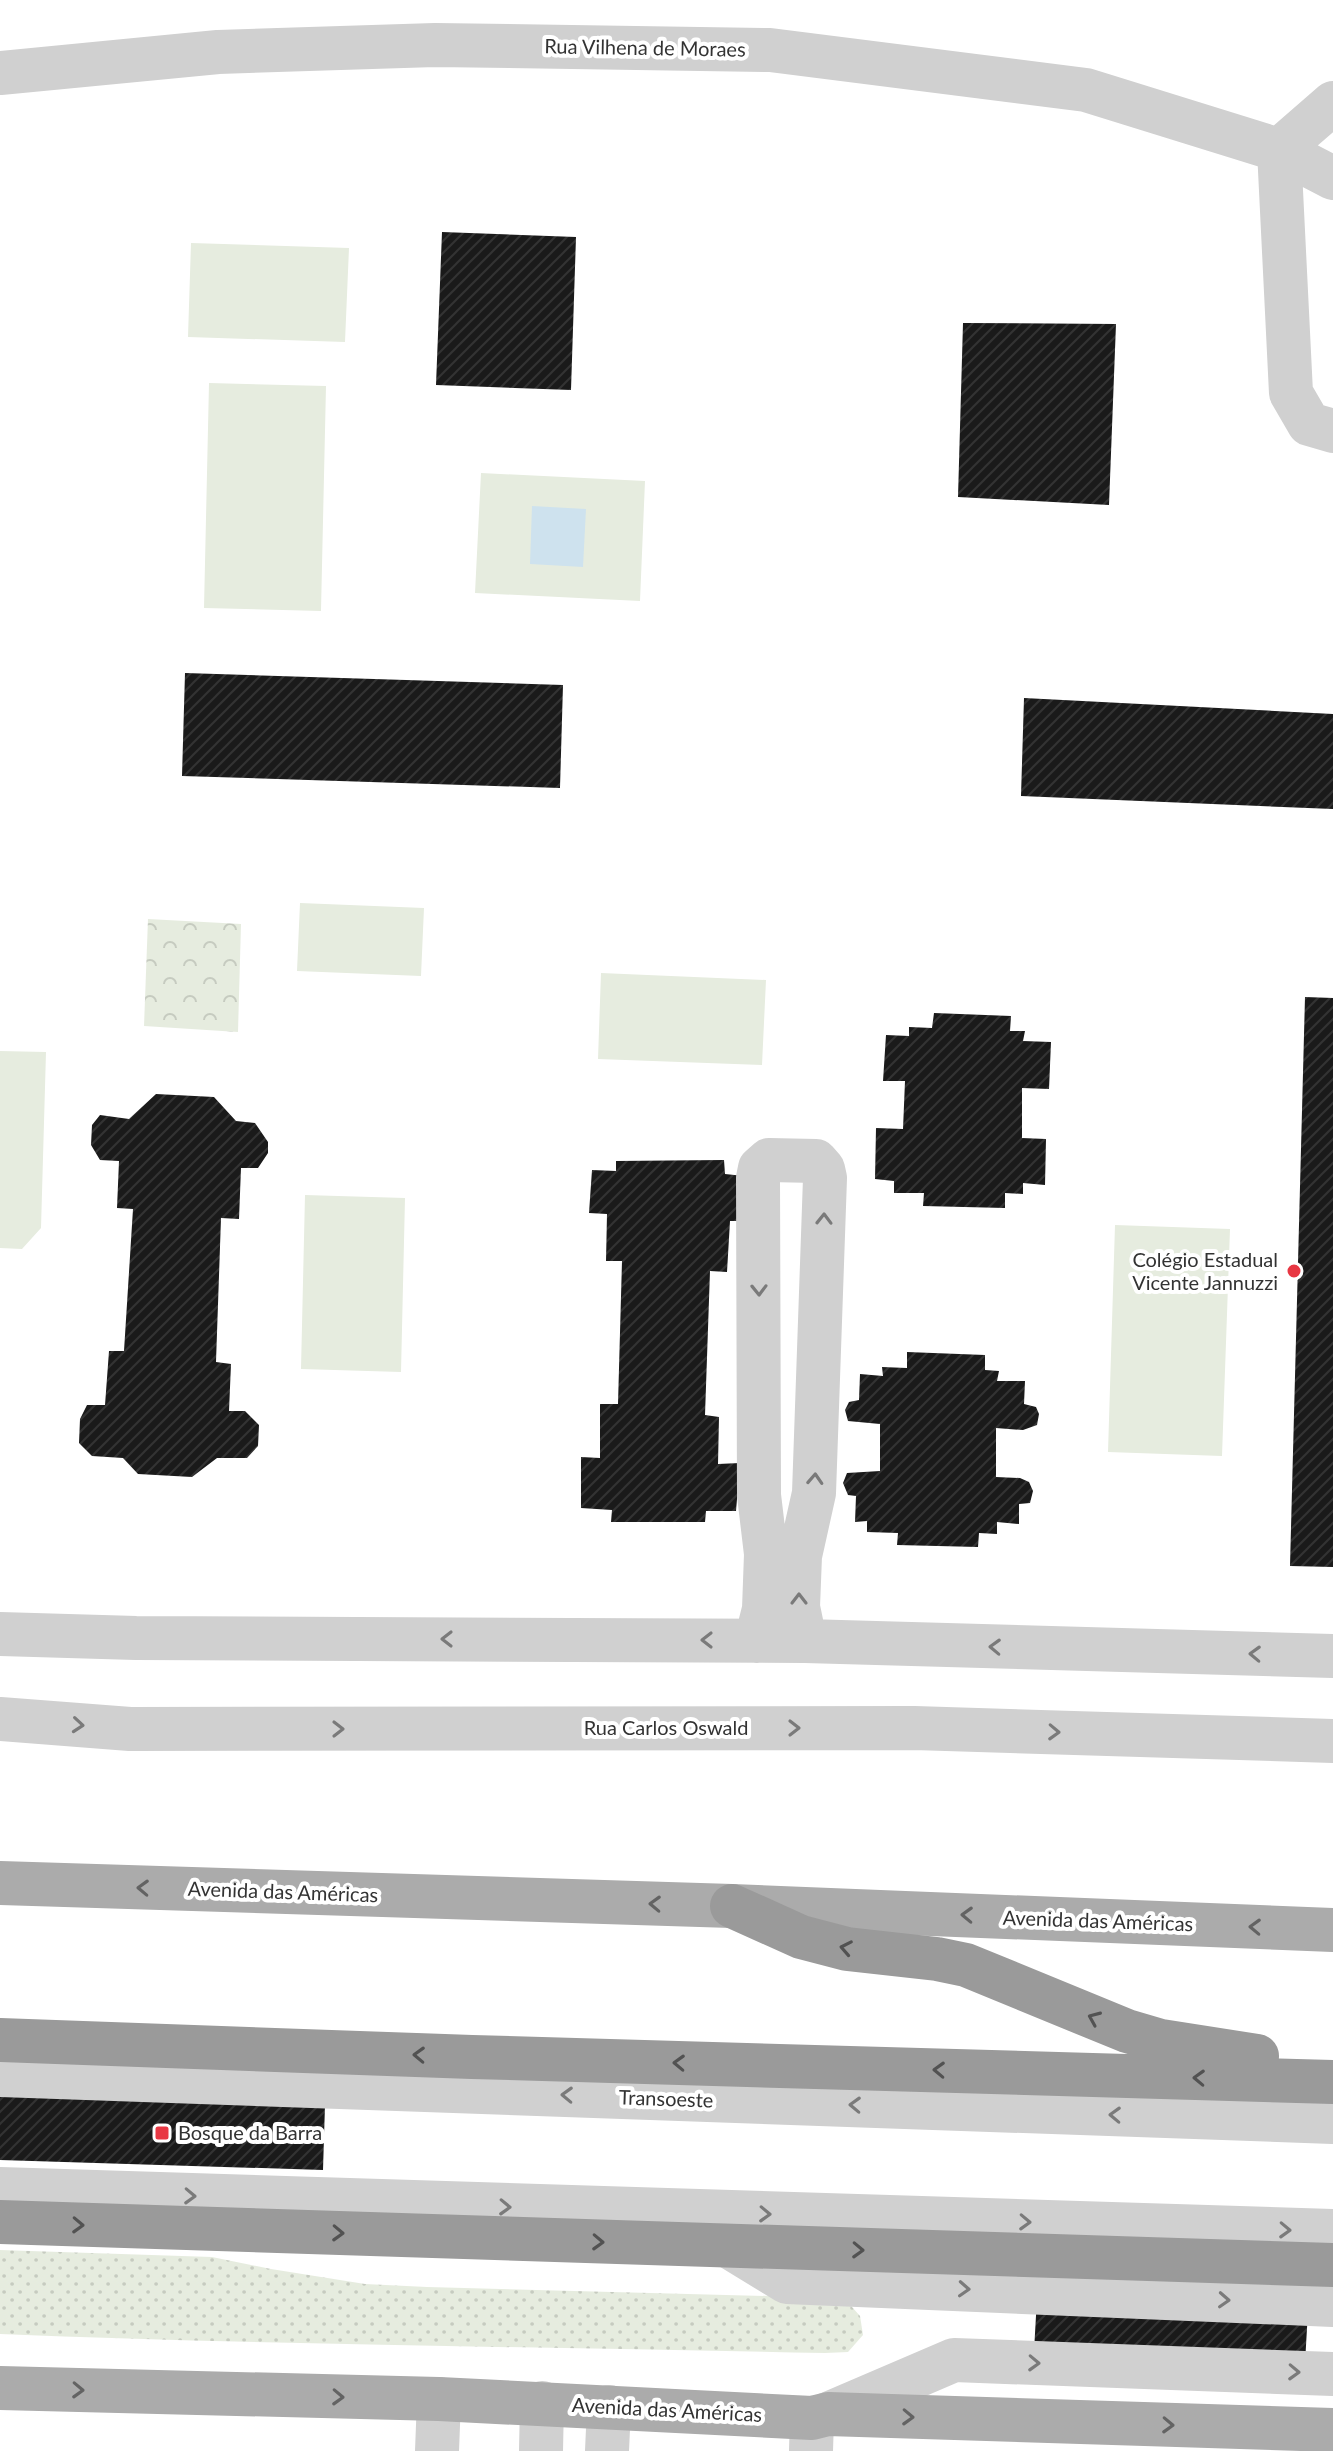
<svg xmlns="http://www.w3.org/2000/svg" width="1333" height="2451" font-family="Lato,sans-serif">
	<style>
		.grass { fill: url(#grass-dots) }
		.forest { fill: url(#forest-crowns) }
		.garden { fill: #e6ecdf }
		.water { fill: #cee2ee }
		.building { fill: url(#building-hatch) }
		.lines { fill: none; stroke-linecap: round; stroke-linejoin: round }
		.minor { stroke: #d0d0d0; stroke-width: 44 }
		.major { stroke: #ababab; stroke-width: 44 }
		.highway { stroke: #9a9a9a; stroke-width: 44 }
		.oneway { stroke: #7a7a7a }
		.oneway2 { stroke: #636363 }
		.oneway3 { stroke: #525252 }
		.poi-dot { fill: #e83743; stroke: #fff; stroke-width: 3 }
		.labels { text-anchor: middle; stroke-width: 8; stroke-linejoin: round; paint-order: stroke }
		.street-label { font-size: 20px; fill: #333; stroke: #fff }
		.poi-label { font-size: 20px; fill: #333; stroke: #fff; text-anchor: end }
	</style>
	<defs>
		<pattern id="grass-dots" width="8" height="8" patternUnits="userSpaceOnUse" patternTransform="scale(2)"><rect width="8" height="8" fill="#e6ecdf"/><path d="M2 2h.1M6 6h.1" fill="none" stroke="#c6cbc0" stroke-width="1.8" stroke-linecap="round"/></pattern>
		<pattern id="forest-crowns" width="20" height="18" patternUnits="userSpaceOnUse" patternTransform="scale(2)"><rect width="20" height="18" fill="#e6ecdf"/><path d="M2 6a3 3 0 1 1 6 0M12 15a3 3 0 1 1 6 0" fill="none" stroke="#c6cbc0"/></pattern>
		<pattern id="building-hatch" width="6" height="6" patternUnits="userSpaceOnUse" patternTransform="scale(2)"><rect width="6" height="6" fill="#1a1a1a"/><path d="M-1 1l2-2M0 6l6-6M5 7l2-2" fill="none" stroke="#333"/></pattern>
	</defs>
	<rect width="100%" height="100%" fill="#fff"/>
	<!-- grass -->
	<path class="grass" d="M0,2250L212,2257L271,2269L365,2284L427,2287L844,2298L860,2316L863,2335L848,2352L825,2353C550,2347 275,2345 0,2334Z"/>
	<!-- forest -->
	<path class="forest" d="M148,919L241,924L238,1032L144,1026Z"/>
	<!-- garden -->
	<path class="garden" d="M191,243L349,248L345,342L188,337Z
		M209,383L326,386L321,611L204,608Z
		M481,473L645,481L640,601L475,593Z
		M300,903L424,908L421,976L297,971Z
		M601,973L766,980L762,1065L598,1059Z
		M0,1051L46,1052L41,1228L22,1249L0,1248Z
		M305,1195L405,1198L401,1372L301,1369Z
		M1115,1225L1230,1229L1222,1456L1108,1452Z"/>
	<!-- water -->
	<path class="water" d="M532,506L586,509L583,567L530,564Z"/>
	<!-- building -->
	<path class="building" d="M442,232L576,237L571,390L436,385Z
		M963,323L1116,324L1109,505L958,497Z
		M185,673L563,685L560,788L182,776Z
		M1024,698L1333,714V809L1021,796Z
		M1305,997L1333,998V1567L1290,1566Z
		M934,1013L1011,1016L1010,1031H1025L1023,1041L1051,1042L1049,1089L1022,1088V1138L1046,1139L1045,1185L1023,1183V1194L1005,1193V1208L923,1206L924,1193H894V1181L875,1179L876,1128L903,1129L905,1081H883L886,1035L909,1036V1027L932,1028Z
		M156,1094L214,1097L236,1121L255,1123L268,1142V1153L258,1168H241L239,1219L221,1218L216,1362L231,1364L229,1411H245L259,1425L258,1446L247,1458H217L192,1477L138,1474L123,1458L92,1456L79,1443L80,1419L87,1405H105L109,1351H124L133,1209L117,1208L119,1161L100,1160L91,1145L92,1125L100,1115L129,1119Z
		M724,1160L725,1174L744,1176L747,1221H730L727,1272L710,1271L705,1415L719,1417L718,1464L740,1463L736,1511H706L705,1522H611L612,1510L581,1508V1457L600,1458V1404H618L622,1261H606L607,1214L589,1213L592,1170L616,1171V1161Z
		M907,1352L985,1355V1370L999,1371L997,1381H1025L1024,1404L1036,1407L1039,1414L1037,1425L1023,1430L996,1428V1477L1020,1478L1029,1482L1033,1491L1030,1503L1019,1504V1524L997,1522V1534L979,1533L978,1547L897,1545L898,1533L867,1532V1521L855,1522L856,1496L848,1495L843,1483L847,1473L880,1471V1424L848,1421L845,1410L849,1402L859,1400L860,1374L883,1376L882,1367L907,1368Z
		M0,2093L325,2105L323,2170L0,2160Z
		M1037,2298L1308,2311L1305,2363L1034,2351Z"/>
	<g class="lines">
		<!-- minor -->
		<path class="minor" d="M0,73L218,52L435,45L770,50L1086,90L1279,150L1333,178
			M1279,150L1291,393L1309,424L1333,431
			M1279,150L1333,103
			M0,1634L136,1638L805,1641L1333,1656
			M756,1641L764,1609L766,1554L759,1495L758,1178L760,1168L769,1160L816,1161L823,1169L825,1178L814,1493L800,1556L798,1607L805,1641
			M0,1719L130,1729L914,1728L1333,1741
			M0,2075L1333,2122
			M0,2189L1333,2231
			M728,2246L787,2282L1333,2305
			M828,2414L954,2360L1333,2374
			M437,2451L439,2399
			M541,2451L542,2403
			M607,2451L609,2407
			M811,2451L812,2418"/>
		<!-- major -->
		<path class="major" d="M0,1883L732,1906L1333,1930
			M0,2388L439,2399L812,2418L828,2414L1333,2430"/>
		<!-- highway -->
		<path class="highway" d="M732,1906L801,1937L847,1949L937,1959L966,1965L1127,2031L1161,2041L1257,2056
			M0,2040L472,2057L1333,2082
			M0,2222L1333,2265"/>
	</g>
	<!-- one-way arrows -->
	<defs><path id="oneway-chevron" d="M-2-3.5L2.5 0L-2 3.5" fill="none" stroke-width="1.6" stroke-linecap="round" stroke-linejoin="round" transform="scale(2)"/></defs>
	<g class="oneway">
		<use href="#oneway-chevron" transform="translate(824 1219) rotate(-89)"/>
		<use href="#oneway-chevron" transform="translate(759 1290) rotate(89)"/>
		<use href="#oneway-chevron" transform="translate(815 1479) rotate(-87)"/>
		<use href="#oneway-chevron" transform="translate(799 1599) rotate(-90)"/>
		<use href="#oneway-chevron" transform="translate(447 1639) rotate(-180)"/>
		<use href="#oneway-chevron" transform="translate(707 1640) rotate(-180)"/>
		<use href="#oneway-chevron" transform="translate(995 1647) rotate(-178)"/>
		<use href="#oneway-chevron" transform="translate(1255 1654) rotate(-178)"/>
		<use href="#oneway-chevron" transform="translate(78 1725) rotate(5)"/>
		<use href="#oneway-chevron" transform="translate(794 1728)"/>
		<use href="#oneway-chevron" transform="translate(338 1729)"/>
		<use href="#oneway-chevron" transform="translate(1054 1732) rotate(2)"/>
		<use href="#oneway-chevron" transform="translate(567 2095) rotate(-178)"/>
		<use href="#oneway-chevron" transform="translate(855 2105) rotate(-178)"/>
		<use href="#oneway-chevron" transform="translate(1115 2115) rotate(-178)"/>
		<use href="#oneway-chevron" transform="translate(190 2196) rotate(2)"/>
		<use href="#oneway-chevron" transform="translate(505 2207) rotate(2)"/>
		<use href="#oneway-chevron" transform="translate(765 2214) rotate(2)"/>
		<use href="#oneway-chevron" transform="translate(1025 2222) rotate(2)"/>
		<use href="#oneway-chevron" transform="translate(1285 2230) rotate(2)"/>
		<use href="#oneway-chevron" transform="translate(964 2289) rotate(3)"/>
		<use href="#oneway-chevron" transform="translate(1224 2300) rotate(3)"/>
		<use href="#oneway-chevron" transform="translate(1034 2363) rotate(2)"/>
		<use href="#oneway-chevron" transform="translate(1294 2372) rotate(2)"/>
	</g>
	<g class="oneway2">
		<use href="#oneway-chevron" transform="translate(143 1888) rotate(-178)"/>
		<use href="#oneway-chevron" transform="translate(655 1904) rotate(-178)"/>
		<use href="#oneway-chevron" transform="translate(967 1915) rotate(-178)"/>
		<use href="#oneway-chevron" transform="translate(1255 1927) rotate(-178)"/>
		<use href="#oneway-chevron" transform="translate(78 2390) rotate(2)"/>
		<use href="#oneway-chevron" transform="translate(338 2397) rotate(2)"/>
		<use href="#oneway-chevron" transform="translate(908 2417) rotate(2)"/>
		<use href="#oneway-chevron" transform="translate(1168 2425) rotate(2)"/>
	</g>
	<g class="oneway3">
		<use href="#oneway-chevron" transform="translate(846 1948) rotate(-169)"/>
		<use href="#oneway-chevron" transform="translate(1094 2018) rotate(-157)"/>
		<use href="#oneway-chevron" transform="translate(419 2055) rotate(-178)"/>
		<use href="#oneway-chevron" transform="translate(679 2063) rotate(-178)"/>
		<use href="#oneway-chevron" transform="translate(939 2070) rotate(-178)"/>
		<use href="#oneway-chevron" transform="translate(1199 2078) rotate(-178)"/>
		<use href="#oneway-chevron" transform="translate(78 2225) rotate(2)"/>
		<use href="#oneway-chevron" transform="translate(338 2233) rotate(2)"/>
		<use href="#oneway-chevron" transform="translate(598 2242) rotate(2)"/>
		<use href="#oneway-chevron" transform="translate(858 2250) rotate(2)"/>
	</g>
	<!-- markers -->
	<g class="poi-dot">
		<circle cx="1294" cy="1271" r="8"/>
		<rect x="154" y="2125" width="16" height="16" rx="4"/>
	</g>
	<g class="labels">
		<!-- street labels -->
		<g class="street-label">
			<text transform="translate(645 48) rotate(1)" y="7">Rua Vilhena de Moraes</text>
			<text x="666" y="1735">Rua Carlos Oswald</text>
			<text transform="translate(283 1892) rotate(2)" y="7">Avenida das Américas</text>
			<text transform="translate(1098 1921) rotate(2)" y="7">Avenida das Américas</text>
			<text transform="translate(666 2099) rotate(2)" y="7">Transoeste</text>
			<text transform="translate(667 2410) rotate(3)" y="7">Avenida das Américas</text>
		</g>
		<!-- poi labels -->
		<g class="poi-label">
			<text x="1278" y="1267">Colégio Estadual<tspan x="1278" dy="23">Vicente Jannuzzi</tspan></text>
			<text x="178" y="2140" text-anchor="start">Bosque da Barra</text>
		</g>
	</g>
</svg>
